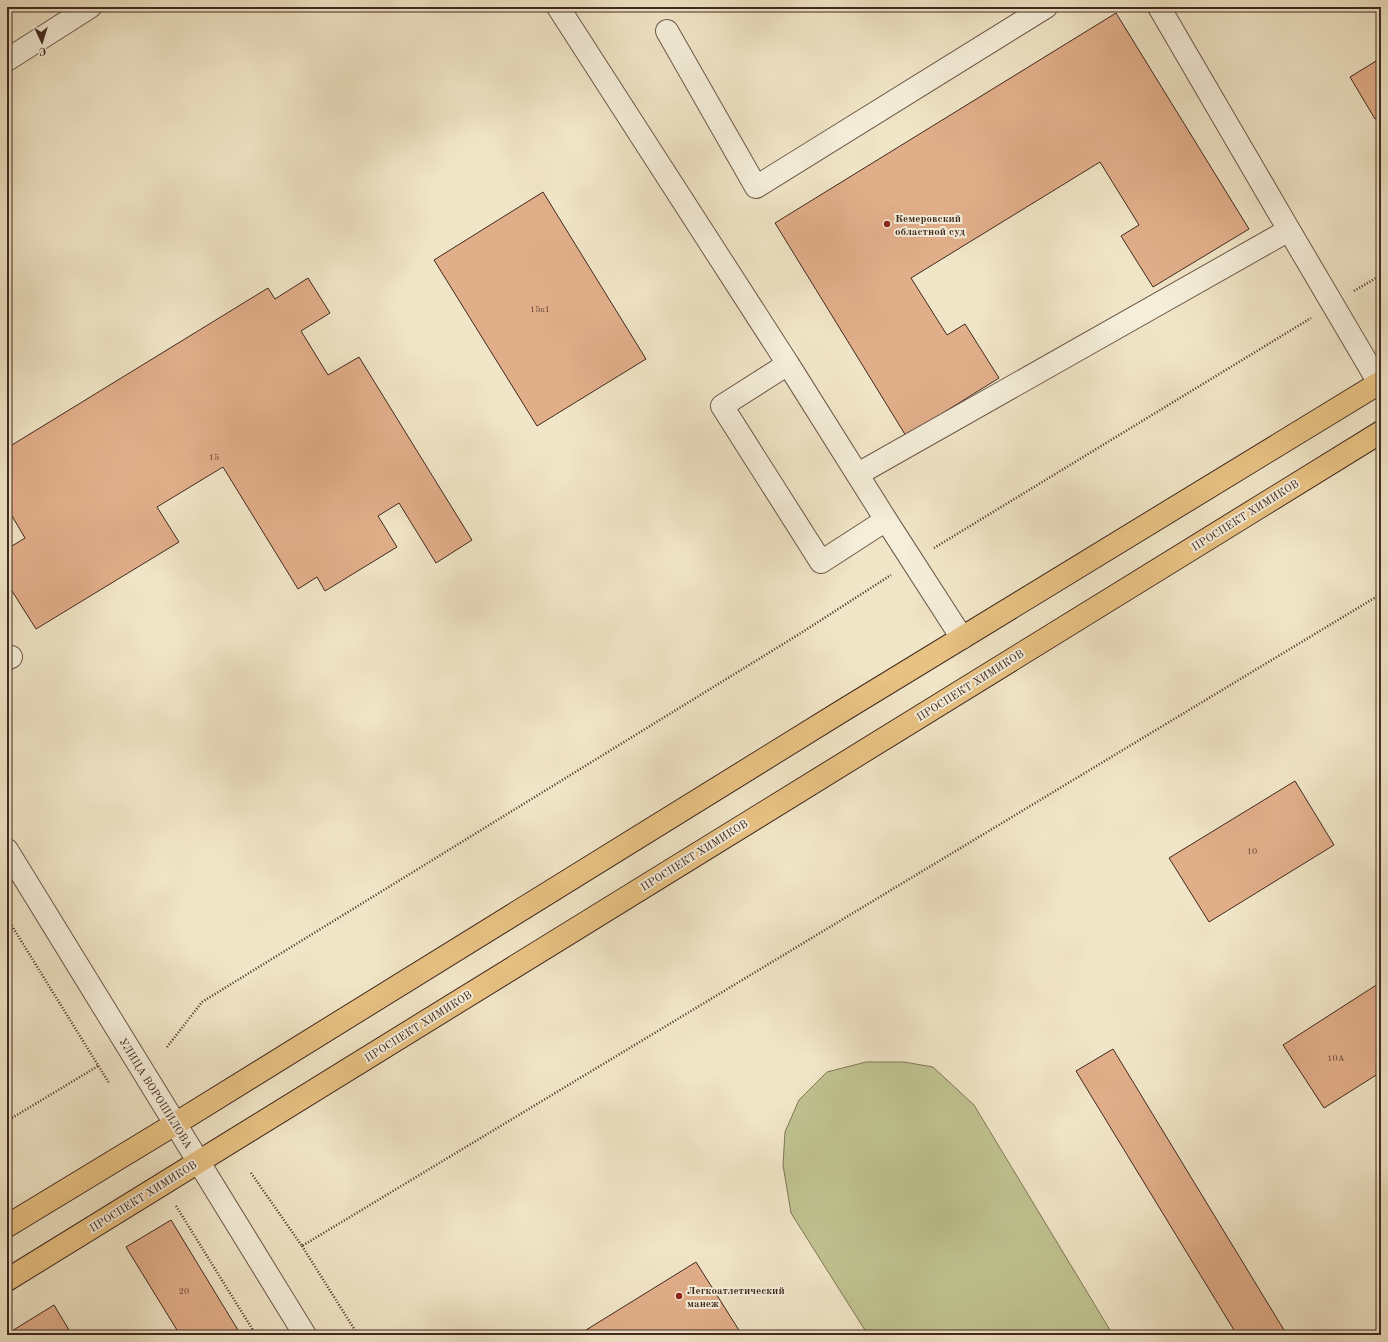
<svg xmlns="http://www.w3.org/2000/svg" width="1388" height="1342" font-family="'Old Standard TT',serif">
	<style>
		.grass { fill: #c0c391; stroke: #807658 }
		.building { fill: #e1ae8a; stroke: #412920 }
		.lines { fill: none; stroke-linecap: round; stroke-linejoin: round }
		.minor-casing { stroke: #6d584a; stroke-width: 24 }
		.major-casing { stroke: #412920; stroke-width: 24 }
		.path { stroke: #412920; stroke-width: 2.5; stroke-dasharray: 1 2; stroke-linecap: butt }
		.minor { stroke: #f5eeda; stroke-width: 22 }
		.major { stroke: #e8c283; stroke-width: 22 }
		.poi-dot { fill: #8f2418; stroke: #f5eeda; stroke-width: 1.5 }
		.labels { text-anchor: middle; stroke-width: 4; stroke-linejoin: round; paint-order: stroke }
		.number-label { font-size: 9px; fill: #694a3a }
		.poi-label { font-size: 11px; font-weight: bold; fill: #412920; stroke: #f5eeda; text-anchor: start }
		.street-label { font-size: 11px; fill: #412920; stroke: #f5eeda }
	</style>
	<rect width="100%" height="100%" fill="#f0e5c6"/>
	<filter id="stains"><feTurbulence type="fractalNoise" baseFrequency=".005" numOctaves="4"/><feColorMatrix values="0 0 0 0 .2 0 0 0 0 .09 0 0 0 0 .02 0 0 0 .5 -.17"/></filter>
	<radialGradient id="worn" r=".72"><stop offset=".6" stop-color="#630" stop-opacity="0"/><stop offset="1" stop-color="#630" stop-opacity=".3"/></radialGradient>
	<!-- grass -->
	<path class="grass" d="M866,1062H904L933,1067L974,1105L1113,1335H868L791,1213L783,1165L785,1132L799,1100L827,1072Z"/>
	<!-- building -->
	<path class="building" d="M1116,13L1249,229L1153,287L1121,236L1139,225L1100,162L911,278L947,335L965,324L999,378L906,436L775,223Z
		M1381,58V116L1375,119L1350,77Z
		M543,192L646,359L537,426L434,260Z
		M308,278L330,313L301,331L328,375L359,357L472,540L436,563L399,503L378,516L397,547L325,591L317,577L298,589L223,467L157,507L179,542L36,629L7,583V549L25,538L12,516L7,519V448L268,288L275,299Z
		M1295,781L1334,845L1209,922L1169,858Z
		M1381,982V1072L1324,1108L1283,1045Z
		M1113,1049L1287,1335H1237L1076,1071Z
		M171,1220L241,1335H180L126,1247Z
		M696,1262L742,1335H589L586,1330Z
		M54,1305L72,1335H7V1334Z"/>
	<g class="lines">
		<defs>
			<path id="minor" d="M558,7L788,364
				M1159,7L1289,230
				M667,31L756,187L1046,7
				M7,60L90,7
				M858,474L1289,230L1379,383
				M886,520L821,562L722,406L788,364L886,520L962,638
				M7,659L11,657
				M7,850L305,1335"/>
			<path id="major" d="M7,1226L175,1124L842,711L1381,382
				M7,1280L1381,432"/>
		</defs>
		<!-- minor casing -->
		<use href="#minor" class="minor-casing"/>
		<!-- major casing -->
		<use href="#major" class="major-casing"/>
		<!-- path -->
		<path class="path" d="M1354,291L1381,275
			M934,548L1311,318
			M7,918L109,1083
			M167,1047L202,1002L801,633L891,575
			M7,1121L98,1066
			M251,1173L302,1246L1381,594
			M176,1206L256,1335
			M302,1246L358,1335"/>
		<!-- minor -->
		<use href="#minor" class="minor"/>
		<!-- major -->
		<use href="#major" class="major"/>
	</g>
	<!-- markers -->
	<g class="poi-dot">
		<circle cx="887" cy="224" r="4"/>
		<circle cx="679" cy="1296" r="4"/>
	</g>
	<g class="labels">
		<!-- number labels -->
		<g class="number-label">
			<text x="540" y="312">15к1</text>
			<text x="214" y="460">15</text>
			<text x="1252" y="854">10</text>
			<text x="1336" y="1061">10А</text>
			<text x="184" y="1294">20</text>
		</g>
		<!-- poi labels -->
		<g class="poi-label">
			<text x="895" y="222">Кемеровский<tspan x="895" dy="13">областной суд</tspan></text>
			<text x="687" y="1294">Легкоатлетический<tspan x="687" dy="13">манеж</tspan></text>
		</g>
		<!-- street labels -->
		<g class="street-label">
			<text transform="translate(1245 515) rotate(-32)" y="4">ПРОСПЕКТ ХИМИКОВ</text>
			<text transform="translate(970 685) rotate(-32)" y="4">ПРОСПЕКТ ХИМИКОВ</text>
			<text transform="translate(694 855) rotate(-32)" y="4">ПРОСПЕКТ ХИМИКОВ</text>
			<text transform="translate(418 1026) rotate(-32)" y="4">ПРОСПЕКТ ХИМИКОВ</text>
			<text transform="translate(156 1093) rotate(58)" y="4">УЛИЦА ВОРОШИЛОВА</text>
			<text transform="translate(143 1196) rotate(-32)" y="4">ПРОСПЕКТ ХИМИКОВ</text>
		</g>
	</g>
	<!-- margin -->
	<rect width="1388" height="1342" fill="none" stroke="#f0e5c6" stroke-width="24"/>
	<rect x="8" y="8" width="1372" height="1326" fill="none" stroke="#412920" stroke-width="2"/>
	<rect x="12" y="12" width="1364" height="1318" fill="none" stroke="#412920"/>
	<!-- north arrow -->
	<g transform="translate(42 42) rotate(176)" stroke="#f5eeda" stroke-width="3" paint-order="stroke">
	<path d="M0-3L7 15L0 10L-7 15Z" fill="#412920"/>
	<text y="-6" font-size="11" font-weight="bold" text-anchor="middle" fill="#412920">С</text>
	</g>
	<rect width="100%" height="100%" filter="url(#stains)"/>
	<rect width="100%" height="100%" fill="url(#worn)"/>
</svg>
